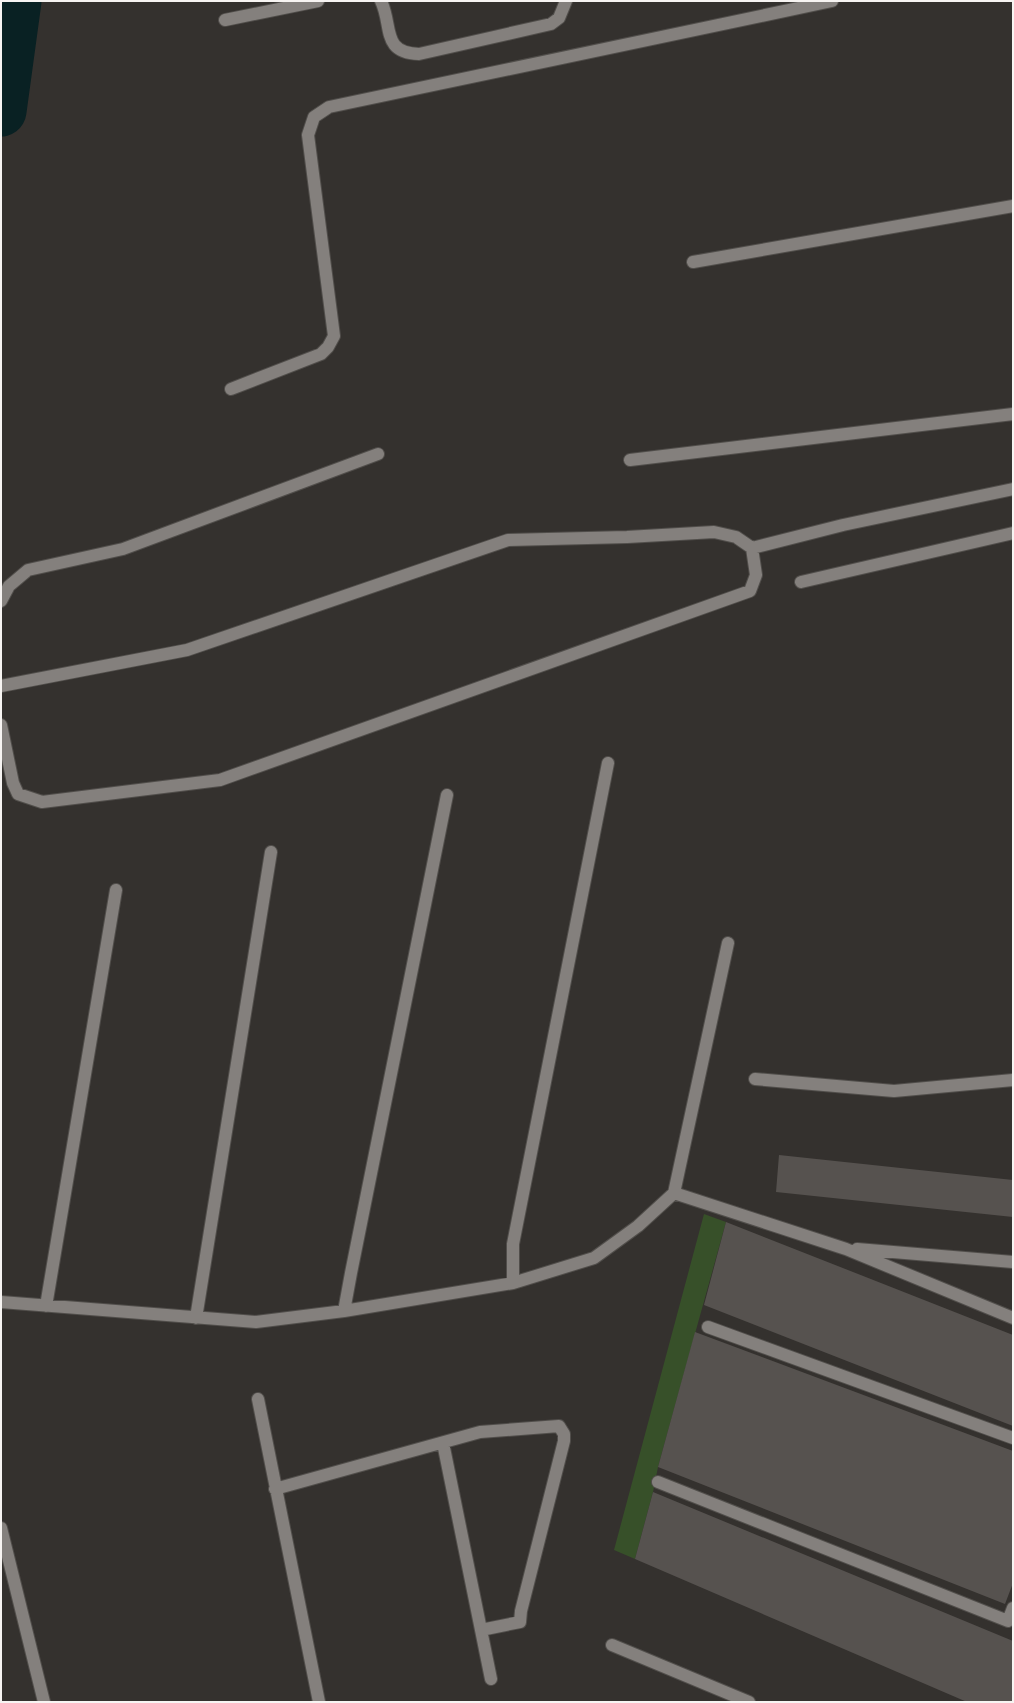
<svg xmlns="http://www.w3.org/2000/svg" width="1014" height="1703" font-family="Jost,sans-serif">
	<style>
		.green { fill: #375029 }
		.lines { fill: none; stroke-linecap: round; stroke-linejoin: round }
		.river { stroke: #092123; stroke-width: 51 }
		.building { fill: #56524f }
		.minor-casing { stroke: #514e4b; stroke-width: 14 }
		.minor { stroke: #84807d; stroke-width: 12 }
	</style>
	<rect width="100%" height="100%" fill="#34312e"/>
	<!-- green -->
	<path class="green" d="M704,1214L726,1222L658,1467L653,1492L635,1559L614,1550Z"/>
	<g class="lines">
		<!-- river -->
		<path class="river" d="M1,111L16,1"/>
	</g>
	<!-- building -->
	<path class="building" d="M779,1155L1013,1180V1217L776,1192Z
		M726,1222L1013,1335V1426L704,1305Z
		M695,1332L1013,1451V1583L1005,1604L658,1467Z
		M653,1492L1013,1641V1702H967L635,1559Z"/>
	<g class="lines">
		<defs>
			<path id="minor" d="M381,1C393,26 381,53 419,54L551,24L559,18L566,1
				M225,20L318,1
				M693,262L1013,206
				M231,389L321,354L328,347L334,336L308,135L314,117L329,107L832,1
				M630,460L1013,414
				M801,582L1013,533
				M1,601L9,586L28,570L123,549L378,454
				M1,686L187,650L508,540L627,537L714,532L736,537L752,548L843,525L1013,489
				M1,725L13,783L18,794L42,802L220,780L750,591L756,575L752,548
				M755,1079L894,1091L1013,1080
				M674,1193L846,1249L1013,1318
				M857,1249L1013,1262
				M513,1283V1244L608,763
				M1,1302L256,1322L344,1311L513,1283L594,1258L638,1226L674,1193L728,943
				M46,1306L116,890
				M344,1311L351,1273L447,795
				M196,1318L271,852
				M708,1327L1013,1438
				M258,1399L319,1702
				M443,1443L491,1679
				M658,1482L1008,1621L1013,1608
				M275,1489L480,1432L559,1426L564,1434V1441L521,1611L520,1622L481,1630
				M1,1528L44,1702
				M612,1645L749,1702"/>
		</defs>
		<!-- minor casing -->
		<use href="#minor" class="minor-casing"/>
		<!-- minor -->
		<use href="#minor" class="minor"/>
	</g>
	<!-- border -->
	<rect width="1014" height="1703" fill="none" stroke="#f7f4f2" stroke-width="4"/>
</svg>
